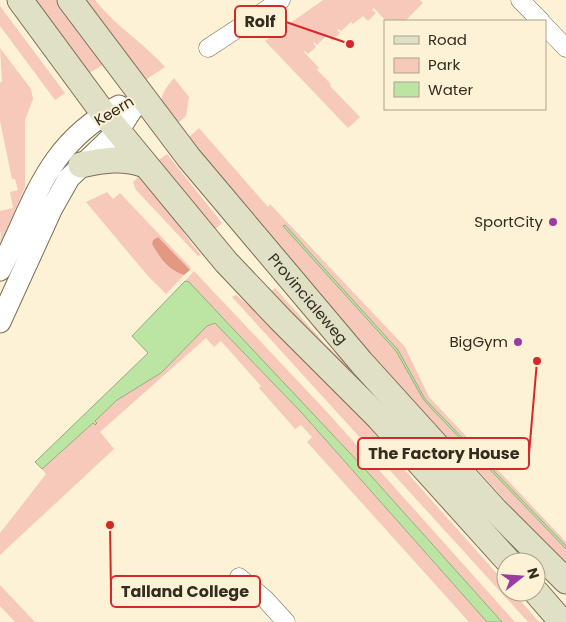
<svg xmlns="http://www.w3.org/2000/svg" width="566" height="622" font-family="Poppins,sans-serif">
	<style>
		.green { fill: #f6c9bb }
		.forest { fill: #e29881 }
		.water { fill: #bce5a4; stroke: #93ae7c }
		.lines { fill: none; stroke-linecap: round; stroke-linejoin: round }
		.minor-casing { stroke: #7d6f51; stroke-width: 19 }
		.tertiary-casing { stroke: #7d6f51; stroke-width: 23 }
		.secondary-casing { stroke: #7d6f51; stroke-width: 27 }
		.minor { stroke: #fff; stroke-width: 18 }
		.tertiary { stroke: #fff; stroke-width: 21 }
		.secondary { stroke: #e0e0c6; stroke-width: 25 }
		.poi-dot { fill: #9b3aa2; stroke: #fdf1d6; stroke-width: 2 }
		.labels { text-anchor: middle; stroke-width: 4; stroke-linejoin: round; paint-order: stroke }
		.street-label { font-size: 15px; fill: #332d20; stroke: #fdf1d6 }
		.poi-label { font-size: 15px; fill: #332d20; stroke: #fdf1d6; text-anchor: end }
		.leader { fill: none; stroke: #d62828; stroke-width: 2 }
		.callout-dot { fill: #d62828; stroke: #fdf1d6; stroke-width: 2 }
		.callout { fill: #fdf1d6; stroke: #d62828; stroke-width: 2 }
		.callout-label { font-size: 16px; text-anchor: middle; font-weight: bold; fill: #332d20 }
	</style>
	<rect width="100%" height="100%" fill="#fdf1d6"/>
	<!-- green -->
	<path class="green" d="M32,0H61L107,62L88,74Z
		M82,0H95C115,26 144,43 165,67L144,81Z
		M323,0H420L423,3L405,21H386L374,8L372,10L376,13L368,21L363,16L353,24L351,22L341,31L338,29L337,30L340,33L332,41L327,35L317,45L314,42L313,43L316,47L308,54L305,51L304,52L319,68L317,70L331,84L330,86L360,117L348,128L265,41Z
		M0,6L65,93L55,100L0,26Z
		M0,48L31,89L33,99L25,120V187L0,245L1,233L0,232V211L13,208L10,192L18,190L15,179H12L0,121V83L2,81Z
		M174,78L189,97L186,116L178,123C160,101 155,101 174,78Z
		M199,128L268,207L270,204L405,347L429,397L566,542V546L425,399L398,350L284,226L396,351L423,399L432,409L566,549V569L452,441L447,443L387,376L188,138Z
		M167,154L222,223L214,230L156,162Z
		M142,173C163,199 179,230 201,255L198,256L136,190L133,182Z
		M107,192L113,199L120,193L191,268L190,270L158,237L153,240L152,244C160,258 168,270 184,275L166,294L147,275L86,202Z
		M194,271L327,412L515,622H502L363,467L189,283L185,281Z
		M275,288L325,344L375,390L535,562H521L372,397L269,293Z
		M236,295L267,320L353,405L394,458L506,584V592H513L539,622H528L232,297Z
		M215,323L301,412L487,622H469L307,442L312,437L301,425L295,429L259,388L261,386L221,341L214,347L206,338L100,432L114,449L0,555V533L46,474L42,469L93,423L96,425L95,421L117,400L161,373L207,326Z
		M0,585L35,622H15L0,606Z"/>
	<!-- forest -->
	<path class="forest" d="M158,237L190,270L184,275C168,270 160,258 152,244L153,240Z"/>
	<!-- water -->
	<path class="water" d="M285,225L398,350L425,399L566,546V549L432,409L423,399L396,351L283,226Z
		M185,281L189,282L363,467L502,622H487L301,412L215,323L207,326L161,373L117,400L95,421L97,423L95,425L93,423L42,469L35,462L148,353L132,336Z"/>
	<g class="lines">
		<defs>
			<path id="minor" d="M520,0L541,21
				M545,26L566,48
				M208,48L281,0
				M239,577L265,599L286,622"/>
			<path id="tertiary" d="M0,270C35,202 45,145 119,106
				M0,322L52,208L69,178L118,131L142,94"/>
			<g id="secondary">
				<path d="M20,0L104,114L226,262L282,321L379,418L509,562"/>
				<path id="s1" d="M70,0L189,158L361,362L495,510L566,581"/>
				<path d="M81,165C104,160 123,157 145,165"/>
				<path d="M536,592L562,622"/>
			</g>
		</defs>
		<!-- minor casing -->
		<use href="#minor" class="minor-casing"/>
		<!-- tertiary casing -->
		<use href="#tertiary" class="tertiary-casing"/>
		<!-- secondary casing -->
		<use href="#secondary" class="secondary-casing"/>
		<!-- minor -->
		<use href="#minor" class="minor"/>
		<!-- tertiary -->
		<use href="#tertiary" class="tertiary"/>
		<!-- secondary -->
		<use href="#secondary" class="secondary"/>
	</g>
	<!-- markers -->
	<g class="poi-dot">
		<circle cx="553" cy="222" r="5"/>
		<circle cx="518" cy="342" r="5"/>
	</g>
	<g class="labels">
		<!-- street labels -->
		<g class="street-label">
			<text transform="translate(114 111) rotate(-31)" y="5">Keern</text>
			<text dy="5" stroke="none"><textPath href="#s1" startOffset="382">Provincialeweg</textPath></text>
		</g>
		<!-- poi labels -->
		<g class="poi-label">
			<text x="543" y="227">SportCity</text>
			<text x="508" y="347">BigGym</text>
		</g>
	</g>
	<!-- callouts -->
	<path class="leader" d="M350 44L286 22M537 361L529 454M110 525L111 592"/>
	<g class="callout-dot">
		<circle cx="350" cy="44" r="5"/>
		<circle cx="537" cy="361" r="5"/>
		<circle cx="110" cy="525" r="5"/>
	</g>
	<g class="callout">
		<rect x="235" y="6" width="51" height="31" rx="5"/>
		<rect x="358" y="438" width="171" height="31" rx="5"/>
		<rect x="111" y="576" width="149" height="31" rx="5"/>
	</g>
	<g class="callout-label">
		<text x="260" y="27">Rolf</text>
		<text x="444" y="459">The Factory House</text>
		<text x="185" y="597">Talland College</text>
	</g>
	<!-- legend -->
	<rect x="384" y="20" width="162" height="90" fill="#fdf1d6" stroke="#aca38d"/>
	<rect x="394" y="36" width="25" height="8" fill="#e0e0c6" stroke="#aca38d"/>
	<text x="428" y="45" font-size="15" fill="#332d20">Road</text>
	<rect x="394" y="58" width="25" height="15" fill="#f6c9bb" stroke="#aca38d"/>
	<text x="428" y="70" font-size="15" fill="#332d20">Park</text>
	<rect x="394" y="82" width="25" height="15" fill="#bce5a4" stroke="#aca38d"/>
	<text x="428" y="95" font-size="15" fill="#332d20">Water</text>
	<!-- north arrow -->
	<g transform="translate(521 577) rotate(73)"><circle r="24" fill="#fdf1d6" stroke="#aca38d"/>
	<path d="M0-4L9 19L0 12L-9 19Z" fill="#9b3aa2"/>
	<text y="-8" font-size="14" font-weight="bold" text-anchor="middle" fill="#332d20">N</text>
	</g>
</svg>
